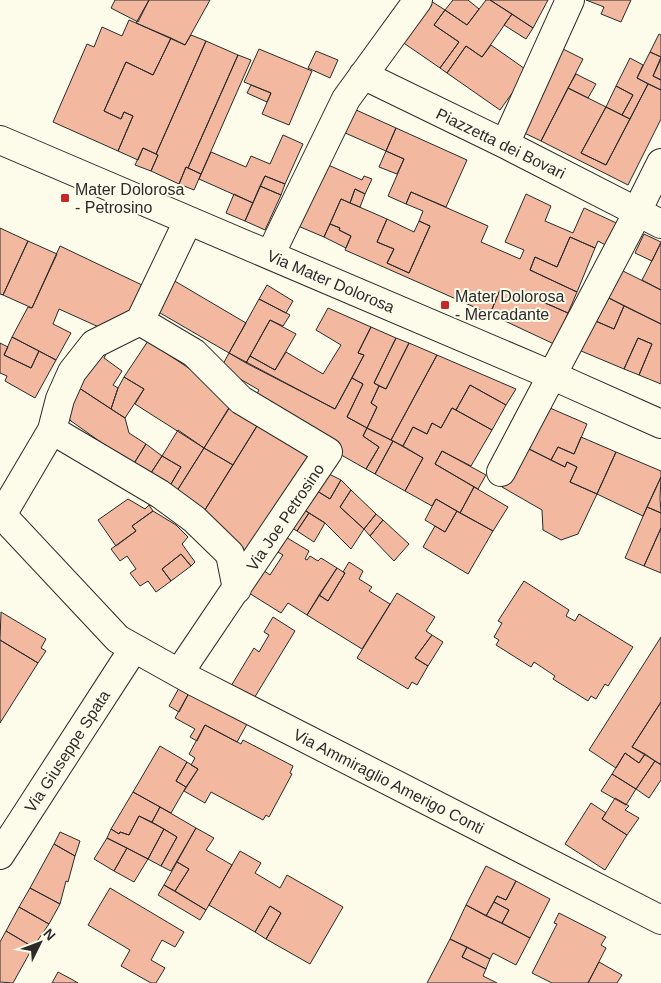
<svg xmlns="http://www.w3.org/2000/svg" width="661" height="983" font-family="Arial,sans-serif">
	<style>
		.building { fill: #f2b8a0; stroke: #2b2b2b }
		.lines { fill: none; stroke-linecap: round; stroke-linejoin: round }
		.minor-casing { stroke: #2b2b2b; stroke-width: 30 }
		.minor { stroke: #fdfbea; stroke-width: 28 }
		.poi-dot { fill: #c62828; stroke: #fdfbea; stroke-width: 2 }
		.labels { text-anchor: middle; stroke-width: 4; stroke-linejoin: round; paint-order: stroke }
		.street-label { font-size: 16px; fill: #2b2b2b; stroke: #fdfbea }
		.poi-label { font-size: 16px; fill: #2b2b2b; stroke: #fdfbea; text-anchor: start }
	</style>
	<rect width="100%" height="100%" fill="#fdfbea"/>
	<!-- building -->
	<path class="building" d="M115,0H149L138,22L111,8Z
		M149,0H210L185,45L136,23Z
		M453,0H468L479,9L467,25L445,10Z
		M486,0H490L512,14L482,57L466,46L447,73L440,68L459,42L434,25L445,10L467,25Z
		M490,0H548L533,28Z
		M586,0H631L621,22L601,14L604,7Z
		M431,1L445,10L434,25L459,42L440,68L395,37Z
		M512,14L533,28L526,39L504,25Z
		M129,20L171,38L153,75L126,62L104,111L121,119L124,112L133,116L118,151L53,122L87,44L94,47L102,27L122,36Z
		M659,34L661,35V57L650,52Z
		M191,35L206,41L156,154L143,148L138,160L118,151L133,116L124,112L121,119L104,111L126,62L153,75L171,38L185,45Z
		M206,41L238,55L188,168L186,167L179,184L151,171L158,155L156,154Z
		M491,45L528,71L500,110L447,73L466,46L482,57Z
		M557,46L583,59L541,141L516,129Z
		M259,49L312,71L289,125L262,114L271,93L244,82Z
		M316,51L338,60L330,78L308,68Z
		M650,52L661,57L653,76L661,80V90L637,78Z
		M238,55L251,60L201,174L188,168Z
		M630,58L643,65L637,78L648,84L630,119L622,115L633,95L616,86Z
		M661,59V80L653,76Z
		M576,74L596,84L588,98L568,88Z
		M648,84L661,90V119L628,185L541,141L568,88L606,107L581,153L606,165Z
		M251,85L271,93L267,102L247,93Z
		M616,86L633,95L622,115L606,107Z
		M606,107L630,119L606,165L581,153Z
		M354,109L396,128L386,151L343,132Z
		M396,128L467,160L446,207L411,192L406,204L388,196L404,159L386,151Z
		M283,135L303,144L285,184L265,176L253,203L199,179L211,152L246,167L251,156L270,164Z
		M143,148L158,155L151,171L135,165Z
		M386,151L404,159L397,174L379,167Z
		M326,164L362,180L364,176L372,179L365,194L355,189L350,203L341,199L324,237L298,226Z
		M186,167L201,174L194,190L179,184Z
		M265,176L285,184L281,195L260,186Z
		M260,186L281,195L265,230L245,221Z
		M355,189L365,194L360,207L350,203Z
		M411,192L488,226L481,242L520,259L524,250L505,242L526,194L551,206L545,221L573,233L584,208L625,227L613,249L598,241L595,248L570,237L557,267L535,257L530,270L577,292L568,313L520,292L518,297L500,290L490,314L345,250L351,236L339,230L340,228L330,224L341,199L387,219L377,242L394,249L387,263L409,273L430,226L419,221L423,211L406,204Z
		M234,194L253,203L245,221L226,213Z
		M387,219L414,232L419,221L430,226L409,273L387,263L394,249L377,242Z
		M330,224L340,228L339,230L351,236L346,248L324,237Z
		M0,228L28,241L3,295L0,294Z
		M644,234L661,242L652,261L635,253Z
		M570,237L595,248L577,292L530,270L535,257L557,267Z
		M28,241L57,254L32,308L3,295Z
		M661,243V290L642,280Z
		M60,246L142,285L126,321L101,328L59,309L53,324L71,333L56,360L12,337L28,307L32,308Z
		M621,270L661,290V324L605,296Z
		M173,280L246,323L229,353L155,310Z
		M267,285L293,301L286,313L259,299Z
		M500,290L518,297L520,292L568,313L554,344L490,314Z
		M605,296L624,306L614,329L591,319Z
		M259,299L290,315L283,326L270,320L246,363L229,353Z
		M624,306L661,324V384L639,375L652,344L638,338L624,369L574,348L591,319L614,329Z
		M328,308L371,327L358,353L364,355L335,409L246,363L250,356L275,370L286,352L323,374L341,345L316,330Z
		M270,320L296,334L275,370L250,356Z
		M371,327L396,338L374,383L379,386L371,403L377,407L367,428L347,417L363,384L352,378L364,355L358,353Z
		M12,337L39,351L31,368L4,355Z
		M396,338L409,343L386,389L374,383Z
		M638,338L652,344L639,375L624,369Z
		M148,341L235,399L204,448L135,404L144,389L124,377Z
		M0,343L8,347L4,355L31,368L39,351L56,360L35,398L5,381L7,376L0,373Z
		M409,343L437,355L391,440L367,428L377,407L371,403L379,386L386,389Z
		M91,351L106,354L104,358L122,371L113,385L118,388L111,409L70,382Z
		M229,353L335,409L352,378L363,384L347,417L367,428L363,436L379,447L366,469L251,404L259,390L221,368Z
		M437,355L516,389L506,405L470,385L456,410L452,408L441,428L432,423L427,434L413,427L403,446L391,440Z
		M124,377L144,389L125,418L111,409L118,388Z
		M70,382L125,418L129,433L146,444L133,465L71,421L62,408Z
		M470,385L506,405L492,430L456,410Z
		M543,405L587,424L574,454L558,447L551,460L523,446Z
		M230,406L262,418L233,465L204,448Z
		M452,408L492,430L471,466L442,451L435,464L474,487L460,513L436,499L432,506L405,491L423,458L403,446L413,427L427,434L432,423L441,428Z
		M260,421L310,455L240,558L203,513Z
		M367,428L393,441L375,474L366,469L379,447L363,436Z
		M178,430L204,448L175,494L168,489L181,467L162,456Z
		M581,437L616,452L597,494L570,482L577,467L567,462L565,467L551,460L558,447L574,454Z
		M393,441L423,458L405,491L375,474Z
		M146,444L162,456L149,476L133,465Z
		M523,446L565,467L567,462L577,467L570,482L597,494L578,534L561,540L543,530L542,510L502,487Z
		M204,448L233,465L203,513L175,494Z
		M442,451L486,475L478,489L435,464Z
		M616,452L661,471V477L643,516L597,494Z
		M162,456L181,467L168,489L149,476Z
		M319,469L341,480L330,499L309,486Z
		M661,477L660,498L661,513L647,507Z
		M341,480L351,490L340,507L364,529L351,549L325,523L298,506L309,486L330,499Z
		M474,487L508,507L493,531L460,513Z
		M351,490L376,514L364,529L340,507Z
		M128,499L145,509L149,505L153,511L132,526L136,531L116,546L98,520Z
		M436,499L457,511L445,532L425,520Z
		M298,506L309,513L297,531L287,525Z
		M647,507L661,513V528L644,566L625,558Z
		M153,511L176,525L188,537L182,544L195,562L191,566L181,554L162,569L171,581L156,592L148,581L140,586L130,573L136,569L127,556L120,561L111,549L136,531L132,526Z
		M457,511L493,531L468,574L423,547L435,526L445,532Z
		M309,513L325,523L314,542L297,531Z
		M376,514L383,520L370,536L364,529Z
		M383,520L409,544L394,561L370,536Z
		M661,528V573L644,566Z
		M284,536L309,551L305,559L307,560L310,556L318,561L321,558L337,568L307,615L288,603L281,613L249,593L263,570L270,575L283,555L276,551Z
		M181,554L191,566L171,581L162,569Z
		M349,562L363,571L359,579L372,587L369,591L390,604L362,649L307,615L319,595L328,601L345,573L343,572Z
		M337,568L345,573L328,601L319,595Z
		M524,581L569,610L566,616L575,621L579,614L633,647L608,686L605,684L596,699L591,696L588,701L553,679L555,676L534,662L531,667L496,645L499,640L494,637L502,623L498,621Z
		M397,593L435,617L426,631L432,635L415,658L428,666L417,685L412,682L408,689L357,658Z
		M1,612L46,639L41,648L46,651L38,663L0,640Z
		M273,617L295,631L253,700L231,686L254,648L259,652L269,635L264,632Z
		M432,635L443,642L428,666L415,658Z
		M661,637V702L632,747L645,754L639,763L625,753L616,768L589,750Z
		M0,640L38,663L0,723Z
		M179,688L189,693L179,712L169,706Z
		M189,693L247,724L237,742L205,725L197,741L190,737L195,729L175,718Z
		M661,702V763L660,764L632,747Z
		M205,725L241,744L243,740L293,766L290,773L292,774L269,817L266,815L263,820L211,792L205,803L184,791L198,769L191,765L195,758L189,754Z
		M160,746L187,762L176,781L186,787L171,813L133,792Z
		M625,753L639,763L645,754L655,761L636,789L612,774Z
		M655,761L661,765V780L649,798L636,789Z
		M187,762L198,769L186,787L176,781Z
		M612,774L636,789L626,805L601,791Z
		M133,792L160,807L152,822L139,816L129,835L120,832L119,834L111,829Z
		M615,798L629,806L625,810L639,818L627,835L602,819Z
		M591,803L606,813L602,819L627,835L605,870L565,844Z
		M160,807L196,828L171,871L161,866L177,837L152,822Z
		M139,816L164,829L148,859L107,838L111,829L119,834L120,832L129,835Z
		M196,828L214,838L206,850L232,865L206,910L175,891L189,869L177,862Z
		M164,829L177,837L161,866L148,859Z
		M60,832L80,841L75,856L54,844Z
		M107,838L127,848L114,871L94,859Z
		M54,844L75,856L68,882L66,881L60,904L30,888Z
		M127,848L148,859L134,882L114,871Z
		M240,851L261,863L255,873L280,888L287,875L343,907L310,964L266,939L281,913L270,906L255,932L209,905Z
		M177,862L189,869L175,891L164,885Z
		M486,866L516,881L506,900L497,896L486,916L466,905Z
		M516,881L550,899L530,938L502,923L509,910L494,902L497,896L506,900Z
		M164,885L206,910L200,920L158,895Z
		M30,888L60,904L49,924L19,907Z
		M110,888L184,932L175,947L162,940L151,960L165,968L156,983H151L121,966L130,950L88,925Z
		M494,902L509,910L502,923L486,916Z
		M466,905L530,938L516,965L493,953L490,959L450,939Z
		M270,906L281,913L266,939L255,932Z
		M19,907L49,924L33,947L6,931Z
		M559,913L606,937L601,945L606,948L588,983H552L532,973L557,924L554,923Z
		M6,931L33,947L13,983L0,982V942Z
		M450,939L467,947L462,957L486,969L483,976L497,983H427Z
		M467,947L490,959L486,969L462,957Z
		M599,962L622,975L617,983H588Z
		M58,972L73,980L78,983H52Z"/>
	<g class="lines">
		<defs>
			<path id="minor" d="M363,75L505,144L661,224
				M0,140L551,375L661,424
				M505,144L570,0
				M270,255L346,99L418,0
				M140,321L194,353L241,400L328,452L179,673
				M52,430L160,494L194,519L230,554L237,589
				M501,472L638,212L644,197L661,163
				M0,513L118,639L195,682L661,920
				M2,515L52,430L60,399L72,372L94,344L140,321L188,221
				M0,855L134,648"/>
		</defs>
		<!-- minor casing -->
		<use href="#minor" class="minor-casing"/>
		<!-- minor -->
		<use href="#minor" class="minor"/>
	</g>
	<!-- markers -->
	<g class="poi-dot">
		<rect x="60" y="193" width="10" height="10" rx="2.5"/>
		<rect x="440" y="300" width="10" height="10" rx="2.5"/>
	</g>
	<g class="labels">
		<!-- street labels -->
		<g class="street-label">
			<text transform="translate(501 143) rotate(26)" y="6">Piazzetta dei Bovari</text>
			<text transform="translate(331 281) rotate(23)" y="6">Via Mater Dolorosa</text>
			<text transform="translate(285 517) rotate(-56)" y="6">Via Joe Petrosino</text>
			<text transform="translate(67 751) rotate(-57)" y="6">Via Giuseppe Spata</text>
			<text transform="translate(389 781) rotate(27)" y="6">Via Ammiraglio Amerigo Conti</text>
		</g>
		<!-- poi labels -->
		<g class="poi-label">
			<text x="75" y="195">Mater Dolorosa<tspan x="75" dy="18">- Petrosino</tspan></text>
			<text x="455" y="302">Mater Dolorosa<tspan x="455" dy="18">- Mercadante</tspan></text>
		</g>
	</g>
	<!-- north arrow -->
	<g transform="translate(40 943) rotate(48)" stroke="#fdfbea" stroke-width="4" paint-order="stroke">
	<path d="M0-4L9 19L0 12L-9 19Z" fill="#2b2b2b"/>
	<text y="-8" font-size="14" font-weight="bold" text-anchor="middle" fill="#2b2b2b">N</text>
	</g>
</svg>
